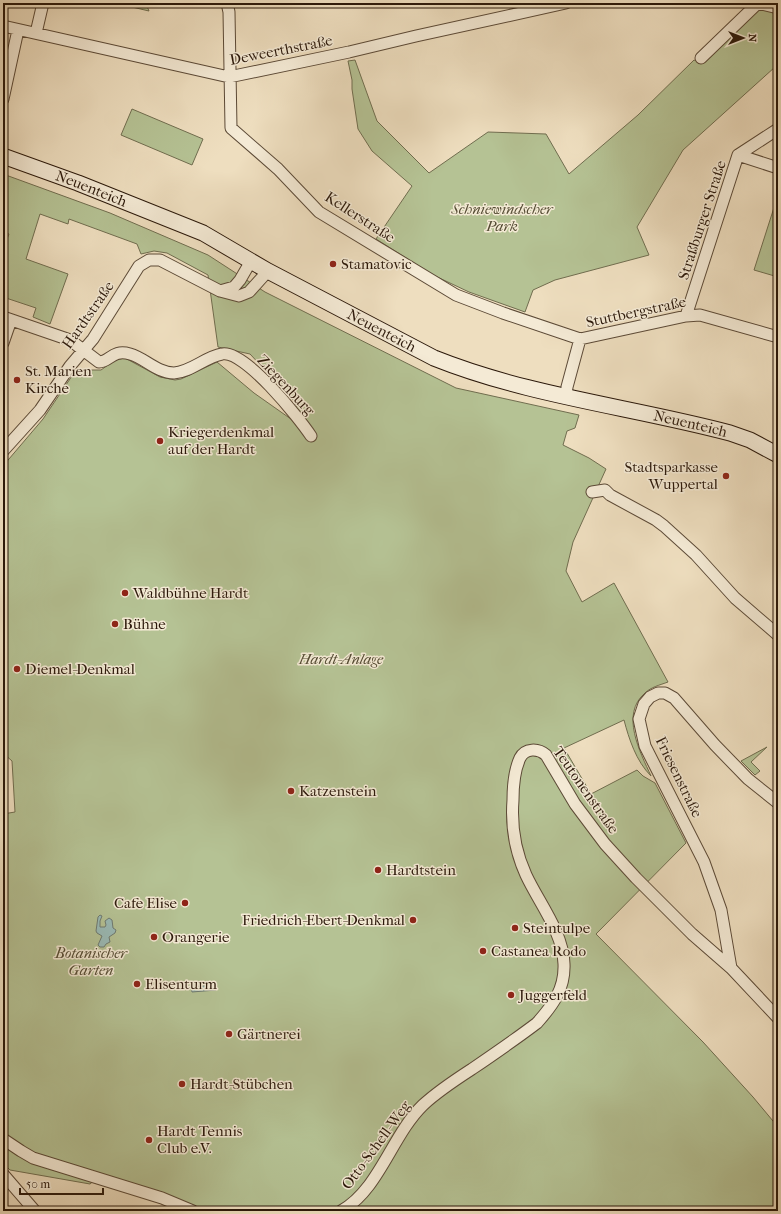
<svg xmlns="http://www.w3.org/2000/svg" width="781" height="1214" font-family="'IM FELL French Canon',serif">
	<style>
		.green { fill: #b5c294; stroke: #706d4f }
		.water { fill: #9abbb7; stroke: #6e7a72 }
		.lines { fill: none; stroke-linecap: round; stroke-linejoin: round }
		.street-casing { stroke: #5c4a37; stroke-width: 13 }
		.secondary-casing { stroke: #2b180a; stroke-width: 17 }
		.street { stroke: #f4ead5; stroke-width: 11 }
		.secondary { stroke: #f4ead5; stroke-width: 15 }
		.poi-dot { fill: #8f2418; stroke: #f4ead5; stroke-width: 1.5 }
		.labels { text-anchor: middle; stroke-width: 3; stroke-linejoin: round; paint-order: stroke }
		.street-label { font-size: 15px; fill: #2b180a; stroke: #f4ead5 }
		.park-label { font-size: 15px; font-style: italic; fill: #544b33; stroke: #f4ead5 }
		.poi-label { font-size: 15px; fill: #2b180a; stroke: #f4ead5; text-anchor: start }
	</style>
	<rect width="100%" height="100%" fill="#eedebf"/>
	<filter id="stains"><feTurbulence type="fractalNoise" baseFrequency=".005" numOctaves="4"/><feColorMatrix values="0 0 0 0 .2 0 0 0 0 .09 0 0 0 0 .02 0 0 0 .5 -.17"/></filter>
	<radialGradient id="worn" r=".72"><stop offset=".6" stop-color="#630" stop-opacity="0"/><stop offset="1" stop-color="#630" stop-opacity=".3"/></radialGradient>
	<!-- green -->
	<path class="green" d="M115,3H150L146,4L149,11Z
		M759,8L778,13V67H775L683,150L637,227L649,255L555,280L533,290L525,312L469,292L433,275L376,239L412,186L372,151L358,129L352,89V80L348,61L355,60L377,121L429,173L488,132L546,134L569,174L638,115L694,60L701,63Z
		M132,109L203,139L192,165L121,135Z
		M3,174L110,213L208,255L265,292L456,388L579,415L575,428L567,431L563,445L589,458L606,469L573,542L566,571L582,602L614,583L668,682C660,685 651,687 645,693C620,714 640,752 651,776C636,761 629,739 624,720L564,748L591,794L637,770L643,776L655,783L686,843L596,934L703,1042L753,1097L778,1127V1211H206L102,1174L90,1184L10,1170L3,1163V814L15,812L12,761L3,753V466L43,419L76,370H101L115,360L125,358L160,377L175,380L181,379L217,362L254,393L298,424L302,423L294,401L250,354L218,347L208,275L167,253L154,251L141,254L137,244L69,219L68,224L40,214L26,259L68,274L50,324L33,317L36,308L3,297V260L6,252L3,251V249L9,234L3,232Z
		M778,195V277L754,270Z
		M767,747L751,762L760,771L755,775L741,761Z"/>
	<!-- water -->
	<path class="water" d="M100,915L102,916L100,921V927H105L106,925L105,921L109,918L112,920L113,928L116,930L115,933L109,937L110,942L106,944L104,947H100L98,945L102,936L97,933L96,931L98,917Z
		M215,985L216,990L192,992L191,987Z"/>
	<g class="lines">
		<defs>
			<path id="street" d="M227,3L229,12L231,128L278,169L319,212L456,295L503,313L580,339
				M758,3L778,8
				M3,26L229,77L349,52L416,36L566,3
				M36,33L43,3
				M701,58L758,3
				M3,99L18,30
				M738,155L778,168
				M220,291L234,287L240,280L251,261
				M686,316L738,155L778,129
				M3,317L70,340L99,362C110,362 112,349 130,354C145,358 157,373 174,373C191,372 205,357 222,354C244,349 299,418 311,436
				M3,343L11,320
				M566,397L567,387L580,339L686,316L700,315L778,337
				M3,451L40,410L70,366L93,339L139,266L149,260H160L220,291L239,296L249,292L268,271
				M592,492L605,490L610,495L656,520L664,526L696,555L735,598L778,635
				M731,968L721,910L704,862L645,746L639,719L644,704L650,697L658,693H665L674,698L715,745L748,779L778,803
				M3,1139L21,1151L33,1158L162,1198L193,1211
				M3,1174L35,1211
				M341,1211C379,1190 392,1135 423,1105C438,1091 455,1080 472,1069C494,1054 516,1039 537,1023C553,1005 565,989 564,964C563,932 539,903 526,875C515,851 511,826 513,800C513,787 514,771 520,758C525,748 538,748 546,755L575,804L605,844L636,878L692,934L731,968L778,1018"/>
			<g id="secondary">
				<path id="s1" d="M3,156L78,183L203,233L268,271L434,358C529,396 632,407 730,433L750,440L778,455"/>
			</g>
		</defs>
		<!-- street casing -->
		<use href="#street" class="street-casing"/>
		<!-- secondary casing -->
		<use href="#secondary" class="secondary-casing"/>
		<!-- street -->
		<use href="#street" class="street"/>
		<!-- secondary -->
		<use href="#secondary" class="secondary"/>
	</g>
	<!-- markers -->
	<g class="poi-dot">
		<circle cx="333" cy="264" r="4"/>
		<circle cx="17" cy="380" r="4"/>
		<circle cx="160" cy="441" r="4"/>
		<circle cx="726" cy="476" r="4"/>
		<circle cx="125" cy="593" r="4"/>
		<circle cx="115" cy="624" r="4"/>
		<circle cx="17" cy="669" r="4"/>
		<circle cx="291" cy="791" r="4"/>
		<circle cx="378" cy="870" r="4"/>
		<circle cx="185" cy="903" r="4"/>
		<circle cx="413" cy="920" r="4"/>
		<circle cx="515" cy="928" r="4"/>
		<circle cx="154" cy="937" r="4"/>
		<circle cx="483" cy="951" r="4"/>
		<circle cx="137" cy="984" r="4"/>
		<circle cx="511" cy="995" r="4"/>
		<circle cx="229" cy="1034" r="4"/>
		<circle cx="182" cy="1084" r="4"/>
		<circle cx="149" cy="1140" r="4"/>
	</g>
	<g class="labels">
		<!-- street labels -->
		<g class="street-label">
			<text transform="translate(281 50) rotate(-11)" y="5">Deweerthstraße</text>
			<text dy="5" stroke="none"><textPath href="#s1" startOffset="94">Neuenteich</textPath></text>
			<text transform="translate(360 217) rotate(33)" y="5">Kellerstraße</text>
			<text transform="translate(702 220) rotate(-72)" y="5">Straßburger Straße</text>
			<text transform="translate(636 312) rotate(-12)" y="5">Stuttbergstraße</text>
			<text transform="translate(88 315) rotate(-55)" y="5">Hardtstraße</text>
			<text dy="5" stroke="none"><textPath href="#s1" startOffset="418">Neuenteich</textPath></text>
			<text transform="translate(286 385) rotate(47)" y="5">Ziegenburg</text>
			<text dy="5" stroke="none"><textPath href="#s1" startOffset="742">Neuenteich</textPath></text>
			<text transform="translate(679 777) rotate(64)" y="5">Friesenstraße</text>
			<text transform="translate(586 790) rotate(55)" y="5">Teutonenstraße</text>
			<text transform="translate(376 1145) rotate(-54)" y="5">Otto-Schell-Weg</text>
		</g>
		<!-- park labels -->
		<g class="park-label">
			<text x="502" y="214">Schniewindscher<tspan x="502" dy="17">Park</tspan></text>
			<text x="341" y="664">Hardt-Anlage</text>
			<text x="91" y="958">Botanischer<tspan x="91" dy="17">Garten</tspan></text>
		</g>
		<!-- poi labels -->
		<g class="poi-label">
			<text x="341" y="269">Stamatovic</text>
			<text x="25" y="376">St. Marien<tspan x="25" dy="17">Kirche</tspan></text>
			<text x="168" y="437">Kriegerdenkmal<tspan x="168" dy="17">auf der Hardt</tspan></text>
			<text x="718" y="472" text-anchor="end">Stadtsparkasse<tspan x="718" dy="17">Wuppertal</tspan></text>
			<text x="133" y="598">Waldbühne Hardt</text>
			<text x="123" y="629">Bühne</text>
			<text x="25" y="674">Diemel-Denkmal</text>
			<text x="299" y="796">Katzenstein</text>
			<text x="386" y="875">Hardtstein</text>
			<text x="177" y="908" text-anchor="end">Cafe Elise</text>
			<text x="405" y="925" text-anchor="end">Friedrich-Ebert-Denkmal</text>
			<text x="523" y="933">Steintulpe</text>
			<text x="162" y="942">Orangerie</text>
			<text x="491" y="956">Castanea Rodo</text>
			<text x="145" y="989">Elisenturm</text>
			<text x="519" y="1000">Juggerfeld</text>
			<text x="237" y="1039">Gärtnerei</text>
			<text x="190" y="1089">Hardt-Stübchen</text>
			<text x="157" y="1136">Hardt Tennis<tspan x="157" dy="17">Club e.V.</tspan></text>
		</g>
	</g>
	<!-- margin -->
	<rect width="781" height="1214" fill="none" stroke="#eedebf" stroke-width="16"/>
	<rect x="4" y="4" width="773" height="1206" fill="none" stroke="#2b180a" stroke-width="2"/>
	<rect x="8" y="8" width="765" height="1198" fill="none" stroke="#2b180a"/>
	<!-- north arrow -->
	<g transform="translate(743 38) rotate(90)" stroke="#f4ead5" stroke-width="3" paint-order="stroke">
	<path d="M0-3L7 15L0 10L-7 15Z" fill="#2b180a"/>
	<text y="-6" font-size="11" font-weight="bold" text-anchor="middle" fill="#2b180a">N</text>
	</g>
	<!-- scale -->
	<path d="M20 1188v6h83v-6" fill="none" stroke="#2b180a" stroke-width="2"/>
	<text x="26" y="1188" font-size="12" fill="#2b180a" stroke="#f4ead5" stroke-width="3" paint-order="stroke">50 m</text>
	<rect width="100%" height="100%" filter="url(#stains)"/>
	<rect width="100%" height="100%" fill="url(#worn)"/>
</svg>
